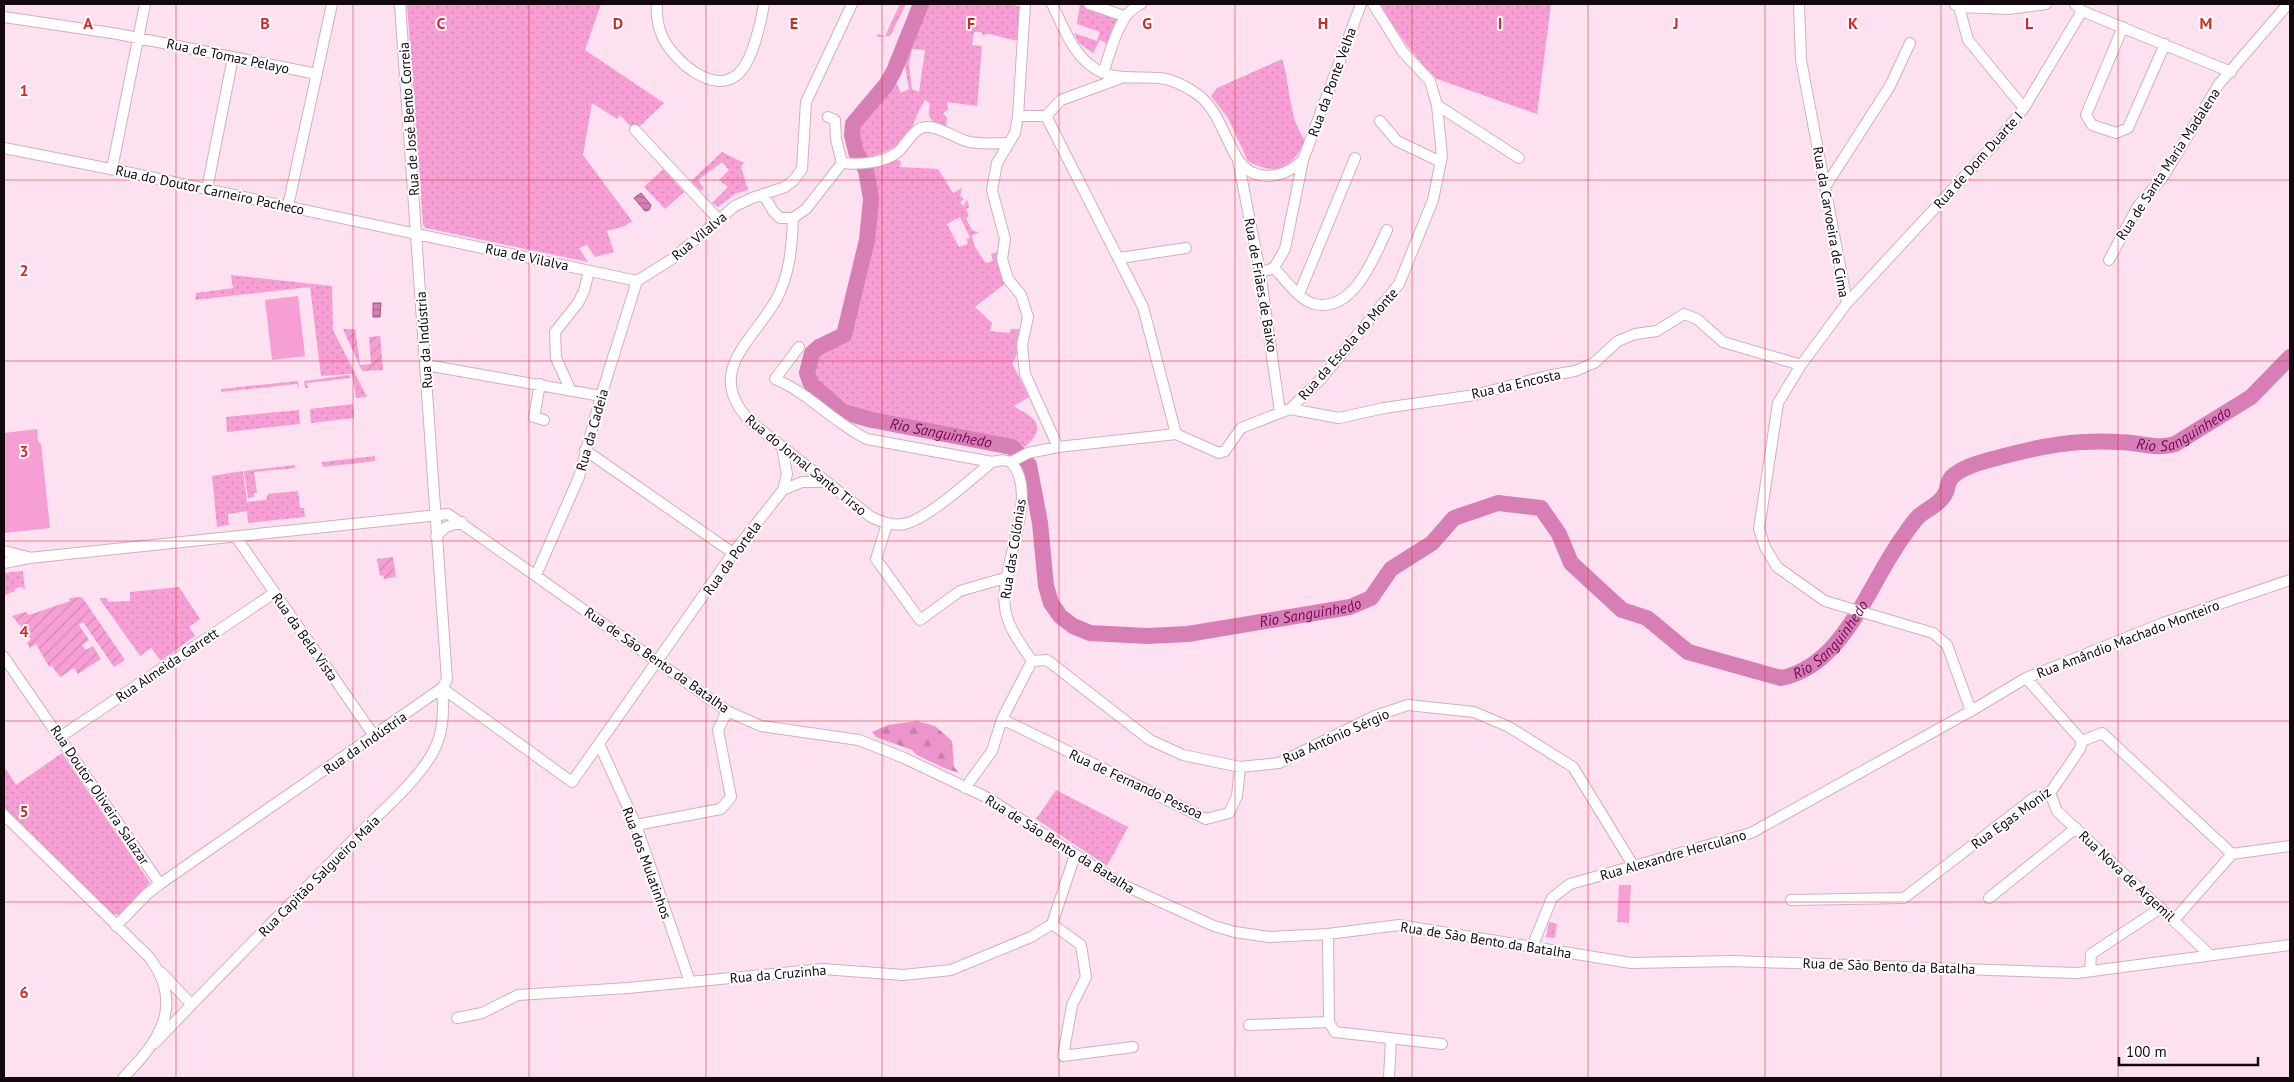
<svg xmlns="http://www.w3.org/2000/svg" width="2294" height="1082" font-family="'PT Sans',sans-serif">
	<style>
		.grass { fill: url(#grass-dots); fill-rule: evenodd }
		.forest { fill: url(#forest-firs) }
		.garden { fill: url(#garden-furrows) }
		.pitch { fill: #f79fd4 }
		.water { fill: url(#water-rules); stroke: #9c5b83 }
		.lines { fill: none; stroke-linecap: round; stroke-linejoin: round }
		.river { stroke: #d77fb5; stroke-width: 16 }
		.minor-casing { stroke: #d1afc2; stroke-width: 12 }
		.minor { stroke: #fff; stroke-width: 10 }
		.grid { fill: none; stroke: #d62828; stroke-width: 1; stroke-opacity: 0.55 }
		.labels { text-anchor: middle; stroke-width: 4; stroke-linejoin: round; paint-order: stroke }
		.street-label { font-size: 14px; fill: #13080e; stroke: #fff }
		.water-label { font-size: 15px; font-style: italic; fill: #740657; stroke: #fff }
		.grid-label { font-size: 16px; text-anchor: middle; font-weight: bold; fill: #d62828; stroke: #fff; stroke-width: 4; stroke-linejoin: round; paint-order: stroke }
	</style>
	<defs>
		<pattern id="grass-dots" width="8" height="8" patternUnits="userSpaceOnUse" patternTransform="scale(1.25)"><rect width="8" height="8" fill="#f79fd4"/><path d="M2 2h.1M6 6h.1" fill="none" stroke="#d387b5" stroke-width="1.8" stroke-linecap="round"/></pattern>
		<pattern id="forest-firs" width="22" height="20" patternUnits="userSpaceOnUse" patternTransform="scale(1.25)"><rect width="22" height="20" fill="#ed94ca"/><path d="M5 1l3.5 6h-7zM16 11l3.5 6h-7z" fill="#ca7eac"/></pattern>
		<pattern id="garden-furrows" width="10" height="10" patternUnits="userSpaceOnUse" patternTransform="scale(1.25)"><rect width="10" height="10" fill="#f79fd4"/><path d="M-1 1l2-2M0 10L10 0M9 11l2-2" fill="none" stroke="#d387b5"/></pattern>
		<pattern id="water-rules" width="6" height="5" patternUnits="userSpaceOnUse" patternTransform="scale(1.25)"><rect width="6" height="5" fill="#d77fb5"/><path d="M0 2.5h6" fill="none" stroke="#ad6692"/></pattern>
	</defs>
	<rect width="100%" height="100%" fill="#fee1f1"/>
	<!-- grass -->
	<path class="grass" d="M407,4H601L585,50L664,103L640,126L631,127L620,115L617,119L592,103L583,155L632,221L625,226L607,231L614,252L595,257L587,245L579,248L588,262L426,228L423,225Z
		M900,4H906L890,36L877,37L878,34L885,36Z
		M923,4H1011L1020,7L1018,41L989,34L982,35V32H974L972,45L982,46L977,106L947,102L948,110L943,113L947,118L946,127C932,123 926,119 930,104L925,100C919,109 916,119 911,129C902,148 881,154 862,159L854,136L855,124L887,87L895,74ZM912,49L925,50L919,92L912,89L909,65ZM903,57L909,89L901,93L894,78Z
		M1080,4L1113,15L1117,19L1110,45L1100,40L1093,53L1079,43L1074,33L1097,41L1100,32L1077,24Z
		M1379,4H1551L1537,114L1437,79C1412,55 1398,33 1379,4Z
		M1282,59C1291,86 1288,117 1305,140C1293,168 1276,177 1248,161L1228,118L1211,96L1217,88Z
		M722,152L744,163L741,167L748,190L735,194L718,207L712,203L728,187L719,180L729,170L722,162L698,180L704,188L701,191L691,181Z
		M893,159L901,161L900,167L938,169L953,193L962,188L960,196L964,199L960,203L964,206L967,199L969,208L966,209L969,216L966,218L972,230L979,233L972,235C972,244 980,255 986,263L993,261L991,254L1000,251V272L1007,282L975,307L992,323L990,331L1009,333L1011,329H1022C1019,340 1019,355 1012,363L1029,397L1014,406C1019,410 1027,413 1031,417C1046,429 1031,443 1019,451L1011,444L844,410L816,385L810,375L813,355L820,349L846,337C857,293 886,208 867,166ZM960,217L970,238L966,239L968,244L959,247L947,224Z
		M663,169L684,192L665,209L644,187Z
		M231,275L332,286L333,330L367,397L356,398L352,374L321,376L310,287L195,300L196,293L233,288Z
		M350,375V378L307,383L308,388H305L304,381Z
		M298,381L299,389L297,384L221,392V389Z
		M353,404L354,418L311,423L310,409Z
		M299,410L300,424L227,432L226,417Z
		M375,456V461L323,467L322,462Z
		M295,465V468L254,472L257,493H254V497L248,498L244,471Z
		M243,471L247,502L266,500L268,494L298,491L300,508H304L305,517L248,523L247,511L228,514L229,525L217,527L212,476Z
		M23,571L25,590L22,587L15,588V591L5,595L4,573Z
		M179,587L200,619L189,627L195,636L161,661L151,648L140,656L99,598H107L108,602L130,601V592Z
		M62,753L150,883L119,915L112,914L4,807V771L6,769L16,785Z
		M1056,790L1128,827L1107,866L1036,819Z
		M1549,922L1557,924L1555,938L1546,937Z"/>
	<!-- forest -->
	<path class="forest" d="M917,721L935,726L952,741L954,767L959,773L944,768L917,755L912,750L876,737L872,732L888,725Z"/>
	<!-- garden -->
	<path class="garden" d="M343,329H355L360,365L371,364L369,337L380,336L383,370L362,371Z
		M393,557L396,577L384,579L383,575L380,576L377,559Z
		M82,597L125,660L114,667L83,622L79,625L89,640L82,645L86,650L93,646L101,659L78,674L74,668L60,677L52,666L49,667L36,644L30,648L27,643L31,639L12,616L26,612L29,615L70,601L69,598Z"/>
	<!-- pitch -->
	<path class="pitch" d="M298,296L305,356L272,360L265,300Z
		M37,429L38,441L41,444L50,528L5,533L4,433Z
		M1619,885H1631L1629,923L1617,922Z"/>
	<!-- water -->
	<path class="water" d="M641,193L651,205L649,210L645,211L634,198Z
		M373,303H381L380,317H373Z"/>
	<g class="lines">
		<!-- river -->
		<path class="river" id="s1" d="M921,4L894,71L886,85L853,124L852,135L856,152L866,170L871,199L867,240L844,335L819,347L812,353L807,373L811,384L843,412L872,420L1012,447L1029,465L1040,523L1046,586L1051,603L1060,616L1073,626L1090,633L1147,636L1188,634L1350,607L1371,598L1391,569L1432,543L1454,518L1498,503L1541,508L1559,534L1571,563L1622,610L1647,618L1688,652L1781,678C1845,666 1870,580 1905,534C1909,528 1914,521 1919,516C1927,509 1940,504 1945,494C1949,487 1946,481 1954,475C1967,465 1988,460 2004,456C2046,445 2075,440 2119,442C2138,442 2157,450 2175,444L2251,397L2290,357"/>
		<defs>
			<path id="minor" d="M657,4C656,16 658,27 663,38C674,60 712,95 737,75C752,63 761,23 764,4
				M1052,4C1062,24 1071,50 1090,65C1111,82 1134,76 1159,78C1172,79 1187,87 1197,94C1225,114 1227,158 1251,172C1269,181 1290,173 1303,160L1361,4
				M1089,4L1124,16
				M1799,4L1801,60L1847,303L1801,365L1778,403L1759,529L1765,547L1777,567L1825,601L1933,633L1947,645L1971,711
				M2075,4L2082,11L2231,72
				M1955,5L1959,7L2009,9L2046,4
				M1959,7L1968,40L2024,108
				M4,17L118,34L317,74
				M2123,27L2086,115L2092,125L2116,133L2128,128L2165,44
				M1103,73C1111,52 1118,13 1141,4
				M1437,105L1519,158
				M1018,116L1025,4
				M1046,116L1143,307L1176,434
				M828,117L835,120L836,139L842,163
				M1380,121L1397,141L1441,162
				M635,130L718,219
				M4,148L126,172L637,281
				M1238,160L1260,272L1280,412
				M842,163C859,165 884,163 898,152C906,145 914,127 926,127C939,126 953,137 966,141C979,145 995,143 1008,143
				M112,169L145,4
				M1825,187L1890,86L1910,43
				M207,189L233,57
				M763,194L773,211L780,218H793C792,245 790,275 776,300C752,342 703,373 751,422L871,517C882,522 892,526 904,524C927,520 972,478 992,462L1003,460L1011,462L1028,453L1058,447L1176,434L1219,453L1225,451L1241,428L1290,409L1339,418L1384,408L1475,395L1547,376L1575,371L1594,363L1618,341L1635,334L1657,331L1684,314L1697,319L1723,342L1801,365
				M288,206L332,4
				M793,218L806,209L842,163
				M1120,258L1186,248
				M2109,260L2138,206L2163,177L2219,84L2288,4
				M1274,268C1285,279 1299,300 1314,304C1354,313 1374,257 1387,230
				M1268,270L1274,268L1285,249L1303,160
				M637,281L672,259L735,206L752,198L785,187L794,180L802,169L806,102L852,4
				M1299,294L1355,158
				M1847,303L2000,138L2024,108L2082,11
				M799,347L775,379C809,393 834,423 867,439L992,462
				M426,365L601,396
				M540,384L534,417L544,420
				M570,389L556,358L555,332L578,303L584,291L589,271
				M1290,409L1321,379L1399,284L1433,200L1442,156L1437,105L1430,81L1403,52L1373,4
				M782,447L787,474L783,490
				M1058,447L1025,374L1022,345L1028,317L1021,295L1008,279L1002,259L1005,239L992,190L997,163L1015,133L1018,116H1046L1061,100L1121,78
				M585,450L733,553
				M1011,462C1041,494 999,567 1005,607C1007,627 1021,644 1032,661
				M887,524L876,559L920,620L960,591L1008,577
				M436,536L446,527L462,522
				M236,537L375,737
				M4,551L28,557
				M4,563L29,558L448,514L727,711L761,726L859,740L904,758L988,798L1121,884L1214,926L1235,932L1269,937L1328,934L1399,925L1631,963L1733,961L2077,973L2290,945
				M536,575L579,477L601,396L637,281
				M4,657L160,884
				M1032,661L1047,660L1150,740L1183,755L1240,767L1279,763L1375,716L1408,705L1474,712L1509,727L1573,767L1633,865
				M2026,678L2082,741
				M442,688L572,782L733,553L783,490L802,482H825
				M1002,719L1206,819L1229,813L1237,796L1240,767
				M60,737L274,593
				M2082,741L2102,733L2232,854
				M600,746L636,825L690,982
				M965,788L992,751L1002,719L1032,661
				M2050,793L2057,811L2210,955
				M4,815L149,957C186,1006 158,1042 123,1078
				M636,825L721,809L731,797L718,730L727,711
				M1989,898L2076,828
				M1791,900L1904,898L2035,797L2050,793L2080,749L2082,741
				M2174,920L2232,854L2290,846
				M1052,924L1081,945L1086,977L1072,1005L1063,1056L1133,1047
				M116,926L147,894L160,884L442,688L447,680L400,4
				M1328,934L1329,1022
				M1532,947L1552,898L1570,884L1751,833L1971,711L2026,678L2163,623L2290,580
				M2090,971L2091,954L2161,908
				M161,972L191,1004
				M457,1018L482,1013L518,995L628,988L823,969L903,975L951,970L1031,937L1052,924L1075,855
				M1249,1025L1329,1022L1335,1032L1442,1044
				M155,1043C219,975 285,910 350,843C375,817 414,785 432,754C444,733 444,712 442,688
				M1389,1078L1391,1038"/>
		</defs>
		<!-- minor casing -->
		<use href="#minor" class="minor-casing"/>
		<!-- minor -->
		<use href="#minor" class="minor"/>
	</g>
	<!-- grid -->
	<path class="grid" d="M176,4V1078M353,4V1078M529,4V1078M706,4V1078M882,4V1078M1059,4V1078M1235,4V1078M1412,4V1078M1588,4V1078M1765,4V1078M1941,4V1078M2118,4V1078M4,180H2290M4,361H2290M4,541H2290M4,721H2290M4,902H2290"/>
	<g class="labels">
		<!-- street labels -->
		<g class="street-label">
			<text transform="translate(228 56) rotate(12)" y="5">Rua de Tomaz Pelayo</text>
			<text transform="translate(1332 82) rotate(-70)" y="5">Rua da Ponte Velha</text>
			<text transform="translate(409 119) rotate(-94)" y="5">Rua de José Bento Correia</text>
			<text transform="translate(1978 160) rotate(-48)" y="5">Rua de Dom Duarte I</text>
			<text transform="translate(2168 164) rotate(-57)" y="5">Rua de Santa Maria Madalena</text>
			<text transform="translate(210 190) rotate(12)" y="5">Rua do Doutor Carneiro Pacheco</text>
			<text transform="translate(1831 222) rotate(80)" y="5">Rua da Carvoeira de Cima</text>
			<text transform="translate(699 236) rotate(-40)" y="5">Rua Vilalva</text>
			<text transform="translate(527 257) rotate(12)" y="5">Rua de Vilalva</text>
			<text transform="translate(1261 285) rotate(80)" y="5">Rua de Friães de Baixo</text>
			<text transform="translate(424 340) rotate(-94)" y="5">Rua da Indústria</text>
			<text transform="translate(1348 344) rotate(-49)" y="5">Rua da Escola do Monte</text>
			<text transform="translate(1516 384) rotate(-13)" y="5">Rua da Encosta</text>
			<text transform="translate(592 430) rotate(-74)" y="5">Rua da Cadeia</text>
			<text transform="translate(806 465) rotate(39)" y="5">Rua do Jornal Santo Tirso</text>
			<text transform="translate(1013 549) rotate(-81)" y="5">Rua das Colónias</text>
			<text transform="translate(732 558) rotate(-54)" y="5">Rua da Portela</text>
			<text transform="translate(305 637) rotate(55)" y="5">Rua da Bela Vista</text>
			<text transform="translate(2128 639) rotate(-21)" y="5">Rua Amândio Machado Monteiro</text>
			<text transform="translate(657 660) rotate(35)" y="5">Rua de São Bento da Batalha</text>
			<text transform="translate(167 665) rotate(-34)" y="5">Rua Almeida Garrett</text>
			<text transform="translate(1336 736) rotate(-24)" y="5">Rua António Sérgio</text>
			<text transform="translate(365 743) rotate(-35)" y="5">Rua da Indústria</text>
			<text transform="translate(1136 784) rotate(25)" y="5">Rua de Fernando Pessoa</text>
			<text transform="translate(100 795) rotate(56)" y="5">Rua Doutor Oliveira Salazar</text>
			<text transform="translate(2011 818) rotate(-36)" y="5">Rua Egas Moniz</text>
			<text transform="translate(1060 844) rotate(32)" y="5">Rua de São Bento da Batalha</text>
			<text transform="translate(1673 855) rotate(-16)" y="5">Rua Alexandre Herculano</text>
			<text transform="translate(647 863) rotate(70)" y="5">Rua dos Mulatinhos</text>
			<text transform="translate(319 876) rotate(-45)" y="5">Rua Capitão Salgueiro Maia</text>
			<text transform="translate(2127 876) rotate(43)" y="5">Rua Nova de Argemil</text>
			<text transform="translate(1486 940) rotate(9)" y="5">Rua de São Bento da Batalha</text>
			<text transform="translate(1889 966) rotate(2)" y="5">Rua de São Bento da Batalha</text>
			<text transform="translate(778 974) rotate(-5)" y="5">Rua da Cruzinha</text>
		</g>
		<!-- water labels -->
		<g class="water-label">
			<text dy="5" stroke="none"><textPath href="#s1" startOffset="2171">Rio Sanguinhedo</textPath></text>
			<text dy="5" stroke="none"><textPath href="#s1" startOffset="569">Rio Sanguinhedo</textPath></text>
			<text dy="5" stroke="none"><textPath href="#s1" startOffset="1079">Rio Sanguinhedo</textPath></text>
			<text dy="5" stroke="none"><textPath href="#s1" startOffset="1722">Rio Sanguinhedo</textPath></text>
		</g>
	</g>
	<g class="grid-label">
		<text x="88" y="29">A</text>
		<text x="265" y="29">B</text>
		<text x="441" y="29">C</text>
		<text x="618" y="29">D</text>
		<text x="794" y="29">E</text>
		<text x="971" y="29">F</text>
		<text x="1147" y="29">G</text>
		<text x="1323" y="29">H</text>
		<text x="1500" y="29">I</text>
		<text x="1676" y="29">J</text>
		<text x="1853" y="29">K</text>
		<text x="2029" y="29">L</text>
		<text x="2206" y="29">M</text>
		<text x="24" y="96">1</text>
		<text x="24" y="276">2</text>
		<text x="24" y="457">3</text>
		<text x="24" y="637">4</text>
		<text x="24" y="817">5</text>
		<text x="24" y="998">6</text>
	</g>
	<!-- border -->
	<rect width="2294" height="1082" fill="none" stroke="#13080e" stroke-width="10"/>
	<!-- scale -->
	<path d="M2119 1057v8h139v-8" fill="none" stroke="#13080e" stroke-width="2.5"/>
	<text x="2126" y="1057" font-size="15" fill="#13080e" stroke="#ffffff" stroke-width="4" paint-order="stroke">100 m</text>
</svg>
